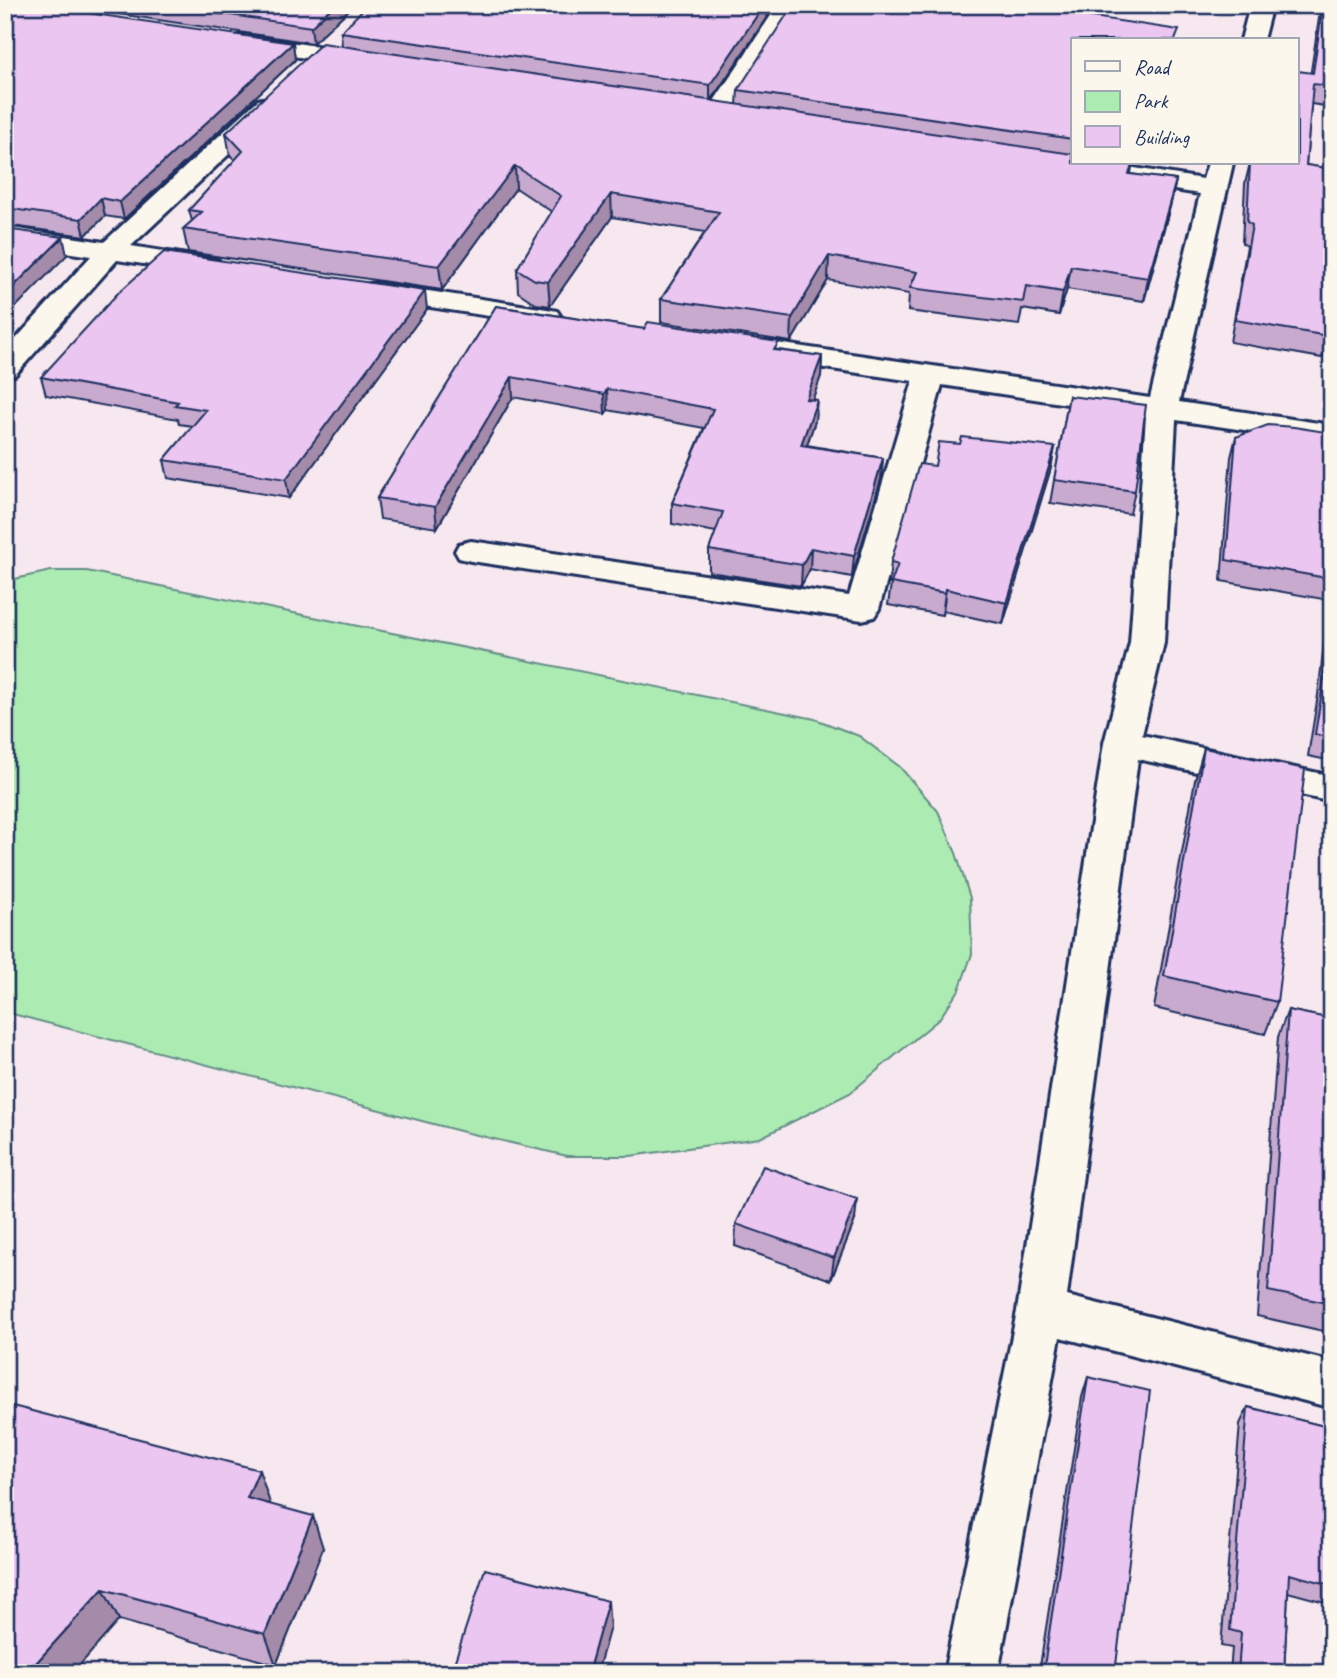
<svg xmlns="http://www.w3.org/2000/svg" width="1337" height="1678" font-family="Caveat,sans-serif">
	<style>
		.green { fill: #acebb2; stroke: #648d88; stroke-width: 2 }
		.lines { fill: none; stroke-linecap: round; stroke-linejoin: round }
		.minor-casing { stroke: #1b2f5e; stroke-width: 6 }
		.minor { fill: #fbf7ec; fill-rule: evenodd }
		.wall { fill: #c9aacf; stroke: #1b2f5e; stroke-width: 2 }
		.shaded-wall { fill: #a48ba9; stroke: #1b2f5e; stroke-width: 2 }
		.building { fill: #eac6f1; stroke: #1b2f5e; stroke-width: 2 }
	</style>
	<rect width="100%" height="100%" fill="#f6e8ee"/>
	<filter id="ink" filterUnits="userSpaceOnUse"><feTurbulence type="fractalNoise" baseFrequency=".0143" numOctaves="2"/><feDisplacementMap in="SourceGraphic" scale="14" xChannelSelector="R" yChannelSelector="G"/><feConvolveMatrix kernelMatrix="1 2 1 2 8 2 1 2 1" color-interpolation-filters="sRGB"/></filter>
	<g filter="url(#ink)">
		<!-- green -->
		<path class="green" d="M51,571H87L815,719L859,736L900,767L938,811L956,853L970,898L972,954L959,990L939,1019L850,1093L760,1138L630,1156H567L464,1132L5,1012V581Z"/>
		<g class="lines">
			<defs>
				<path id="minor" d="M778,5H800L727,118L718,120L709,118L706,113Z
					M1250,5H1272L1263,40H1241Z
					M243,35L363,53L371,55L375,60L371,65L363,67L235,47L232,42L235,37Z
					M267,98L276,100L279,105L276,110L131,246L218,260L222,266L218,272L208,274L117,260L15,375L5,378V351L91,256L5,243V227L104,242L258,100Z
					M1208,163H1233L1179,402L1332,425V443L1176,420L1164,643L1142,735L1332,776V802L1138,759L1067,1296L1332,1362V1408L1060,1337L998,1673H944L1017,1311L1104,743L1130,643L1146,416L942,385L879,609L874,617L862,620L471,561L459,558L455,551L459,544L471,541L849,596L913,381L770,360L760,357L756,351L760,345L770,342L1150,398L1200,194L1122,182L1113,179L1109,174L1113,169L1122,166L1203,179Z
					M375,283L547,309L557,311L561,317L557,323L547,325L365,297L361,291L365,285Z"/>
			</defs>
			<!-- minor casing -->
			<use href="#minor" class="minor-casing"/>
			<!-- minor -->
			<use href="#minor" class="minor"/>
		</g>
		<!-- wall -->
		<path class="wall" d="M58,5H354L313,43Z
			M775,5L711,101L737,105L738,90L1073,40V163H1136L1135,166H1132L1131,174L1176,180L1171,203L1144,301L1067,289L1059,315L1022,309L1019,325L908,311L909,294L828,280L791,342L661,322V299L705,232L612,217L550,306L536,304L518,292L517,269L552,212L516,188L442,290L188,252L183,229L192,221L189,210L235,160L230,155L226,133L342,46L341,32Z
			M1321,5H1332V107L1311,104L1306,165L1332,169V350L1325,349L1322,358L1230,342L1247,246L1242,243L1245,184L1250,163H1297Z
			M5,8L293,43L295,60L124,219L105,216L85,236L5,225Z
			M496,306L779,350L822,356L821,376L812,400L815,421L807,445L883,458L881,479L852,577L810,569L801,586L709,572V550L716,532L672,524V503L704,428L608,410L605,414L513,397L437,528L380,519L377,498Z
			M427,309L289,498L168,478L164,460L193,426L179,424L178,419L46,395L41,377Z
			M1069,396L1135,491L1130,514L1050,503Z
			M1332,433V761L1308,756L1318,695L1329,600L1221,581L1231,457L1236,437Z
			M960,444L1055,447L1051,468L1003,624L943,611L942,615L888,605L891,584H889L891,562L935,466Z
			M1204,748L1277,1002L1265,1034L1154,1008L1195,780Z
			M1288,1010L1332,1019V1333L1257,1316L1278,1037Z
			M855,1220L831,1280L735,1246L736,1224Z
			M1088,1377L1115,1673H1039L1082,1397Z
			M5,1404L270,1503V1504L323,1548L276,1665L119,1620Z
			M1248,1407L1332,1428V1604L1288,1592L1284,1673H1230L1232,1648L1221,1646L1240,1424Z"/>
		<!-- shaded-wall -->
		<path class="shaded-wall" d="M334,5H354L313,43L311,27Z
			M764,5H775L710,102V85Z
			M293,43L295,60L124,219L120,202Z
			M515,166L516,188L442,290L439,266Z
			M1176,180L1171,203L1144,301L1148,278Z
			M611,194L612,217L550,306L548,282Z
			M101,198L105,216L85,236L81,219Z
			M63,237L67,255L5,318V295Z
			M829,256L828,280L791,342L792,318Z
			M1071,266L1067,289L1059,315L1063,292Z
			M425,291L427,309L289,498L286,479Z
			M822,356L821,376L805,420L806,399Z
			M512,377L513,397L437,528L435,507Z
			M607,389L608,410L605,414L604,394Z
			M817,400L815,421L800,465L801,445Z
			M1055,447L1051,468L1003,624L1007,603Z
			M883,458L881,479L852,577L854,556Z
			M811,548L810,569L801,586L802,565Z
			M946,589L943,611L942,615L945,593Z
			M857,1199L855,1220L831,1280L834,1258Z
			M259,1470L270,1503L259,1530L247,1498Z
			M313,1516L323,1548L276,1665L265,1634Z
			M103,1589L119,1620L73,1673H27Z
			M608,1601L610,1627L597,1673H588Z"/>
		<!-- building -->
		<path class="building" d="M10,5H33L293,43L120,202L101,198L81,219L5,208V8Z
			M164,5H334L311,27Z
			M367,5H764L710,85L341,32Z
			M793,5H1014L1179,30L1175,40H1073V139L738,90Z
			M1323,5H1332V86L1313,84L1306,165L1332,169V327H1330L1328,336L1235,320L1252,225L1247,222L1250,163H1297V71L1313,73Z
			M322,43L1073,154V163H1133L1129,174L1176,180L1148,278L1071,266L1063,292L1026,286L1023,302L910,288L917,272L829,256L792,318L661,299L719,212L611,194L548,282L535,280L517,269L561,196L515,166L439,266L183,229L202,212L189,210L243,151L226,133Z
			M5,229L63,237L5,295Z
			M164,252L425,291L286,479L164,460L206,410L175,405L178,402L41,377L118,293Z
			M496,306L644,329L648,322L779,342L774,350L822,356L806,399L817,400L801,445L883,458L854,556L811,548L802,565L709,550L723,512L672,503L713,409L607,389L604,394L512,377L435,507L377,498Z
			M1069,396L1146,405L1135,491L1054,480Z
			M1268,425L1294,427L1332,433V579L1226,560L1236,437Z
			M962,437L1055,447L1007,603L946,589L945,593L891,583L898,564L891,562L919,464L935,466L939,442L960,444Z
			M1332,613V739L1315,734L1325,673Z
			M1204,748L1305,769L1277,1002L1164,976Z
			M1288,1010L1332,1019V1304L1268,1291Z
			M763,1166L857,1199L834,1258L736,1224Z
			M1088,1377L1150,1391L1115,1673H1043Z
			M5,1404L259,1470L247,1498L313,1516L265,1634L103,1589L27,1673H5Z
			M1248,1407L1332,1428V1585L1289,1574L1284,1673H1238L1241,1633L1230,1630Z
			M485,1569L608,1601L588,1673H451Z"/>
	</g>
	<!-- margin -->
	<rect width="1337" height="1678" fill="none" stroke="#fbf7ec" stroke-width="28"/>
	<rect x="14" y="14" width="1309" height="1650" fill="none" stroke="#1b2f5e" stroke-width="2.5" filter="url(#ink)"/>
	<!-- legend -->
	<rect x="1071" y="38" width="228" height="126" fill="#fbf7ec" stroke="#a1a7b3" stroke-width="2"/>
	<rect x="1085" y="61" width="35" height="10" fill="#fbf7ec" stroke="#a1a7b3" stroke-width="2"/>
	<text x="1134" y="74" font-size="21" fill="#1b2f5e">Road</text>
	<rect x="1085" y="91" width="35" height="21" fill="#acebb2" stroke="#a1a7b3" stroke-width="2"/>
	<text x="1134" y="108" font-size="21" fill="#1b2f5e">Park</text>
	<rect x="1085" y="126" width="35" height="21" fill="#eac6f1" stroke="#a1a7b3" stroke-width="2"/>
	<text x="1134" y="144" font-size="21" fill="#1b2f5e">Building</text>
</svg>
